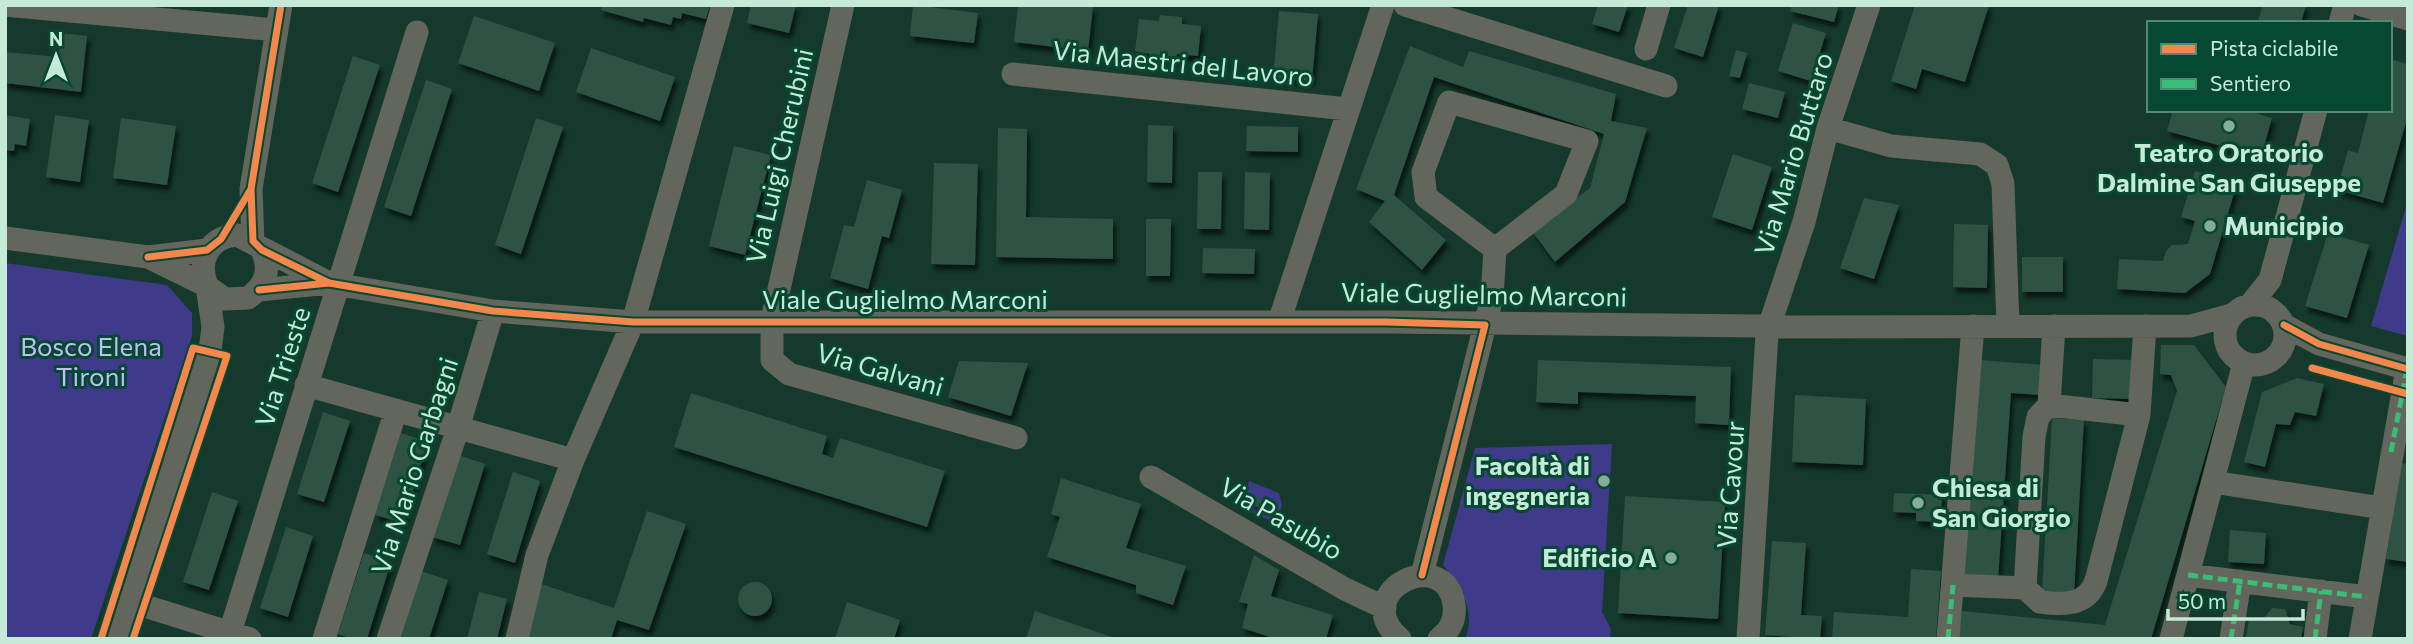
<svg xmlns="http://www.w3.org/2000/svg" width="2413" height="644" font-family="Commissioner,sans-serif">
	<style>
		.green { fill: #3f3a89 }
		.building { fill: #2e5245; filter: url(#shadow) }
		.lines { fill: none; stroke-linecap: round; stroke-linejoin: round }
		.minor { stroke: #62665c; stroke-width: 23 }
		.quiet { stroke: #3abd76; stroke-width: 5; stroke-dasharray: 10 5; stroke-linecap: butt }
		.cycleway-casing { stroke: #064831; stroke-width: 11 }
		.cycleway { stroke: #f5874c; stroke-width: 7 }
		.poi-dot { fill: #87ac9b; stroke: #064831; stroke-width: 2.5 }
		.labels { text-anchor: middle; stroke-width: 6; stroke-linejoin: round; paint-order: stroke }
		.street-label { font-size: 26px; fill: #c5ead7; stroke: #064831 }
		.poi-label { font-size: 26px; font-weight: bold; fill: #c5ead7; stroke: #064831; text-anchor: start }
		.park-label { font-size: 26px; fill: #bdbef6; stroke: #064831 }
	</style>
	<defs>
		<filter id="shadow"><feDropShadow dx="3" dy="5.5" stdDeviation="2" flood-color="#0009"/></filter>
	</defs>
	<rect width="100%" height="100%" fill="#15392c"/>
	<!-- green -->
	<path class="green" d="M2408,200V336L2371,326Z
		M5,263L167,285L192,313V336L91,639H5Z
		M1612,444L1602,612L1611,629L1610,639H1465C1477,611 1460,586 1443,565L1475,448Z
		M1249,481L1279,493L1282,505L1276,523L1240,507Z"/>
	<!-- building -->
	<path class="building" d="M602,5H710L706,19L682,13L681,19L673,17L671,25L644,18L643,22L601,10Z
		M751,5H796L789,33L747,23Z
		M913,5L978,13L974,43L910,36Z
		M1018,5L1093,7L1088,51L1014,42Z
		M1598,5H1628L1619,32L1592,24Z
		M1688,5H1719L1703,57L1674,48Z
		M1792,5H1839L1834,22L1790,11Z
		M1915,5H1989L1965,82L1922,69L1916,89L1891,81Z
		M2263,5H2306L2301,23H2257Z
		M1279,11L1318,14L1312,81L1273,78Z
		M1160,15L1182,17V24L1201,26L1198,56L1177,54L1176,60L1135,51L1139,19L1159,21Z
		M474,16L555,43L539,91L458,63Z
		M1793,23L1826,33L1811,81L1778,71Z
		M61,33L87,36L81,92L5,83V52L59,57Z
		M1410,46L1463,67L1469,51L1616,94L1611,121L1647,128L1625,202L1555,262L1532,231L1590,188L1604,134L1434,77L1394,195L1446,240L1422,270L1369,222L1385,201L1356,189Z
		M591,48L675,77L660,121L576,92Z
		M1736,50L1747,53L1740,78L1729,76Z
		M353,56L380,65L338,192L312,183Z
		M2390,59L2408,64V115L2383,203L2337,190L2348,150L2358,153L2369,110H2390Z
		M426,80L452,89L411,216L384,207Z
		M1749,83L1785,92L1778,118L1742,109Z
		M2173,110H2245L2272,118L2261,157L2167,131Z
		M5,115L30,119L26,146L15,144L14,151L5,150Z
		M55,115L89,120L80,182L46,177Z
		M121,118L176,126L167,185L113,178Z
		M536,118L563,127L521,254L495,245Z
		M1148,125L1173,126L1172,183L1147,182Z
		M1247,126L1298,127V152L1246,151Z
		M998,128L1027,129L1026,217L1113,219V259L996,257Z
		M734,146L771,155L745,255L709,246Z
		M1733,154L1772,167L1752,230L1712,217Z
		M934,163L978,164L975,265L931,264Z
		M2195,171L2237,183L2210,274L2185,293L2117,289L2119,259L2163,261L2166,251L2172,245L2188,244L2195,221L2181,217Z
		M1198,172H1222L1221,229H1197Z
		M1245,172L1270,173L1269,230L1244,229Z
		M867,180L902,190L889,238L882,236L868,289L830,278L844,225L854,227Z
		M1864,198L1899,205L1874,279L1840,268Z
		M1146,219H1171L1170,276H1146Z
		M1954,224L1988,225L1987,288L1953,287Z
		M2328,233L2369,245L2347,318L2305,306Z
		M1203,248L1255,249L1254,274L1202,273Z
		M2022,257H2063V292H2022Z
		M2161,345H2194L2226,387L2151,639H1959L1962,611L2105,625L2177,391L2171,375L2160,374Z
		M2093,359L2137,360L2136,399L2092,398Z
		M1538,360L1731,367L1729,425L1695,423L1696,396L1578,392V404L1536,402Z
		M1979,360L2044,365L2042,395L2011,393L1998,579L1964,577Z
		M959,361L1028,363L1011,416L948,397Z
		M2297,378L2324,384L2316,416L2295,412L2290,425L2276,424L2265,467L2244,462L2262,392Z
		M691,393L827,436L822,454L833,458L840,438L945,471L927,527L674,447Z
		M1795,395L1866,399L1863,465L1792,462Z
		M323,412L350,421L324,502L297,494Z
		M2052,418L2084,420L2074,594L2042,593Z
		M401,433L428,442L403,523L375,515Z
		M458,455L485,464L460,545L432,537Z
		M2401,463L2408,464V562L2386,559Z
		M513,472L540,481L515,563L487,554Z
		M1061,478L1141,504L1126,548L1186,566L1173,605L1136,593V585L1047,557L1060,517L1051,514Z
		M212,492L238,501L209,590L183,582Z
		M1894,493L1942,495L1941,522L1916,521V513L1893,512Z
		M1253,495L1264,500L1260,508L1250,504Z
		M1625,496L1725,502L1718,619L1618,613Z
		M647,511L686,524L649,630L617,620L611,639H529L541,584L614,608Z
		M286,527L313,536L288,617L260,608Z
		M2230,530L2266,533L2264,564L2228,562Z
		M1772,541L1806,543L1801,615L1822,616L1820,639L1765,635Z
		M364,553L391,562L367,639H352L338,634Z
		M1254,555L1279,570L1271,596L1333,615L1326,639H1276L1242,628L1248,604L1239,602Z
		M1911,569L1941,571L1936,639H1832L1834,612L1908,617Z
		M421,571L448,580L429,639H399Z
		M738 599a17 17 0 1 1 34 0a17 17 0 1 1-34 0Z
		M479,592L507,599L497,639H467Z
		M847,602L900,620L894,639H835Z
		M2272,608L2285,609L2290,624L2303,627L2301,639H2246L2249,618L2262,620Z
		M1035,611L1115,638V639H1026Z"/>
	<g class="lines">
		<!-- minor -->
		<path class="minor" d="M5,5L276,30
			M843,5L772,320V360L789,374L1016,438
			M1405,5L1666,86
			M2362,5L2408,19
			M2340,23L2345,5
			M1646,49L1659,5
			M1013,74L1347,109
			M1828,128L1891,146L1980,154L1997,165L2003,184L2008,326
			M5,238L148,257L207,250
			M253,241L251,189L281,5
			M262,250C271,270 266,285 248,298L225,299L207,286C197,260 209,237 237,235L329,283
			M148,257L207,286
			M259,290L329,283L493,311L633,322H1386L1760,326
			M2225 335a30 30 0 1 1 60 0a30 30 0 1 1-60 0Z
			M2250,305L2270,280L2316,110
			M1772,318L1804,222L1828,128L1869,5
			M1279,322L1383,5
			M2284,325L2319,344L2408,369
			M1777,327L2191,326L2231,315
			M306,385L573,460
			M2049,405L2139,415L2096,581C2087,606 2063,605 2040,602L2025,588L2034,437L2038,417L2049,405L2054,326
			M2139,415L2145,326
			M1151,477L1345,589L1385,608
			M2213,482L2382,508
			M1422,575L1492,297L1495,249L1566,194L1587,141L1449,102L1423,172L1426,197L1495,249
			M2188,575L2367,597
			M1953,585L2025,588
			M132,602L250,639
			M119,639L210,351L213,327L207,286
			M228,639L417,32
			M324,639L396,410
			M388,639L458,428L493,311
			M517,639L537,555L573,460L633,322L723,5
			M1400,639C1346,592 1446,543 1454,605C1456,620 1450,630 1439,639
			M1748,639L1767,334
			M1948,639L1973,326
			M2171,639L2244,363
			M2231,639L2240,581
			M2315,639L2321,591
			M2360,639L2407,369"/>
		<!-- quiet -->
		<path class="quiet" d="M2391,452L2407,369
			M2188,575L2367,597
			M1948,639L1953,585
			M2231,639L2240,581
			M2315,639L2321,591"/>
		<defs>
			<path id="cycleway" d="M281,5L251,189L253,241L262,250L329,283
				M148,257L207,250L221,239L251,189
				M259,290L329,283L493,311L633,322H1386L1485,325L1422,575
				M2284,325L2319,344L2408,369
				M2312,368L2408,394
				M101,639L193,348L227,356L133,639"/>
		</defs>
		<!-- cycleway casing -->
		<use href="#cycleway" class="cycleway-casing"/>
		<!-- cycleway -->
		<use href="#cycleway" class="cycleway"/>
	</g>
	<!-- markers -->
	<g class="poi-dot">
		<circle cx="2229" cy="126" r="7"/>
		<circle cx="2210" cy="226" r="7"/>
		<circle cx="1604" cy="481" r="7"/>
		<circle cx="1918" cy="503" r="7"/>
		<circle cx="1671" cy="558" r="7"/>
	</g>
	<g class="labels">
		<!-- street labels -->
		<g class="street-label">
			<text transform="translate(1183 64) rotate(6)" y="9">Via Maestri del Lavoro</text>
			<text transform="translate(1794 154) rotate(-73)" y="9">Via Mario Buttaro</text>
			<text transform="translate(780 156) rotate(-77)" y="9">Via Luigi Cherubini</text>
			<text transform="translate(1484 295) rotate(1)" y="9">Viale Guglielmo Marconi</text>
			<text x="905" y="309">Viale Guglielmo Marconi</text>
			<text transform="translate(283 367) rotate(-72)" y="9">Via Trieste</text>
			<text transform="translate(880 370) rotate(16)" y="9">Via Galvani</text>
			<text transform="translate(415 466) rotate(-72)" y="9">Via Mario Garbagni</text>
			<text transform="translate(1731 485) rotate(-86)" y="9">Via Cavour</text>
			<text transform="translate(1281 519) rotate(30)" y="9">Via Pasubio</text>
		</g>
		<!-- poi labels -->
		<g class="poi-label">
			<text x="2229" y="162" text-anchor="middle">Teatro Oratorio<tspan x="2229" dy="30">Dalmine San Giuseppe</tspan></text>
			<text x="2224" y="235">Municipio</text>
			<text x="1590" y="475" text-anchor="end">Facoltà di<tspan x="1590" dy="30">ingegneria</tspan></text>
			<text x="1932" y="497">Chiesa di<tspan x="1932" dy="30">San Giorgio</tspan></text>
			<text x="1657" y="567" text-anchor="end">Edificio A</text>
		</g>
		<!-- park labels -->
		<g class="park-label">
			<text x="91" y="356">Bosco Elena<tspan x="91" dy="30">Tironi</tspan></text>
		</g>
	</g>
	<!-- border -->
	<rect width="2413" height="644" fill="none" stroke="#c5ead7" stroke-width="14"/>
	<!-- legend -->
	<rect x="2147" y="21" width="245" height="91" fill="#064831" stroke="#528973" stroke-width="2"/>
	<rect x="2161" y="44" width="35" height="10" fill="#f5874c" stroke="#528973" stroke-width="2"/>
	<text x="2210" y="56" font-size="21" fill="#c5ead7">Pista ciclabile</text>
	<rect x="2161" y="79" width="35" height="10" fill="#3abd76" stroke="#528973" stroke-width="2"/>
	<text x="2210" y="91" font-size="21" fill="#c5ead7">Sentiero</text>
	<!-- north arrow -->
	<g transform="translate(56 56)" stroke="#064831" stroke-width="5" paint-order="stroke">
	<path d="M0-5L12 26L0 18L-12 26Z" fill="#c5ead7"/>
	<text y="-10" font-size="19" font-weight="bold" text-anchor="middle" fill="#c5ead7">N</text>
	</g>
	<!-- scale -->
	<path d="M2168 609v10h135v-10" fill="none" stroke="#c5ead7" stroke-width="3.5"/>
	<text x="2178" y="609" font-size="21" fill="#c5ead7" stroke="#064831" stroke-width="5" paint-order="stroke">50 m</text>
</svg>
